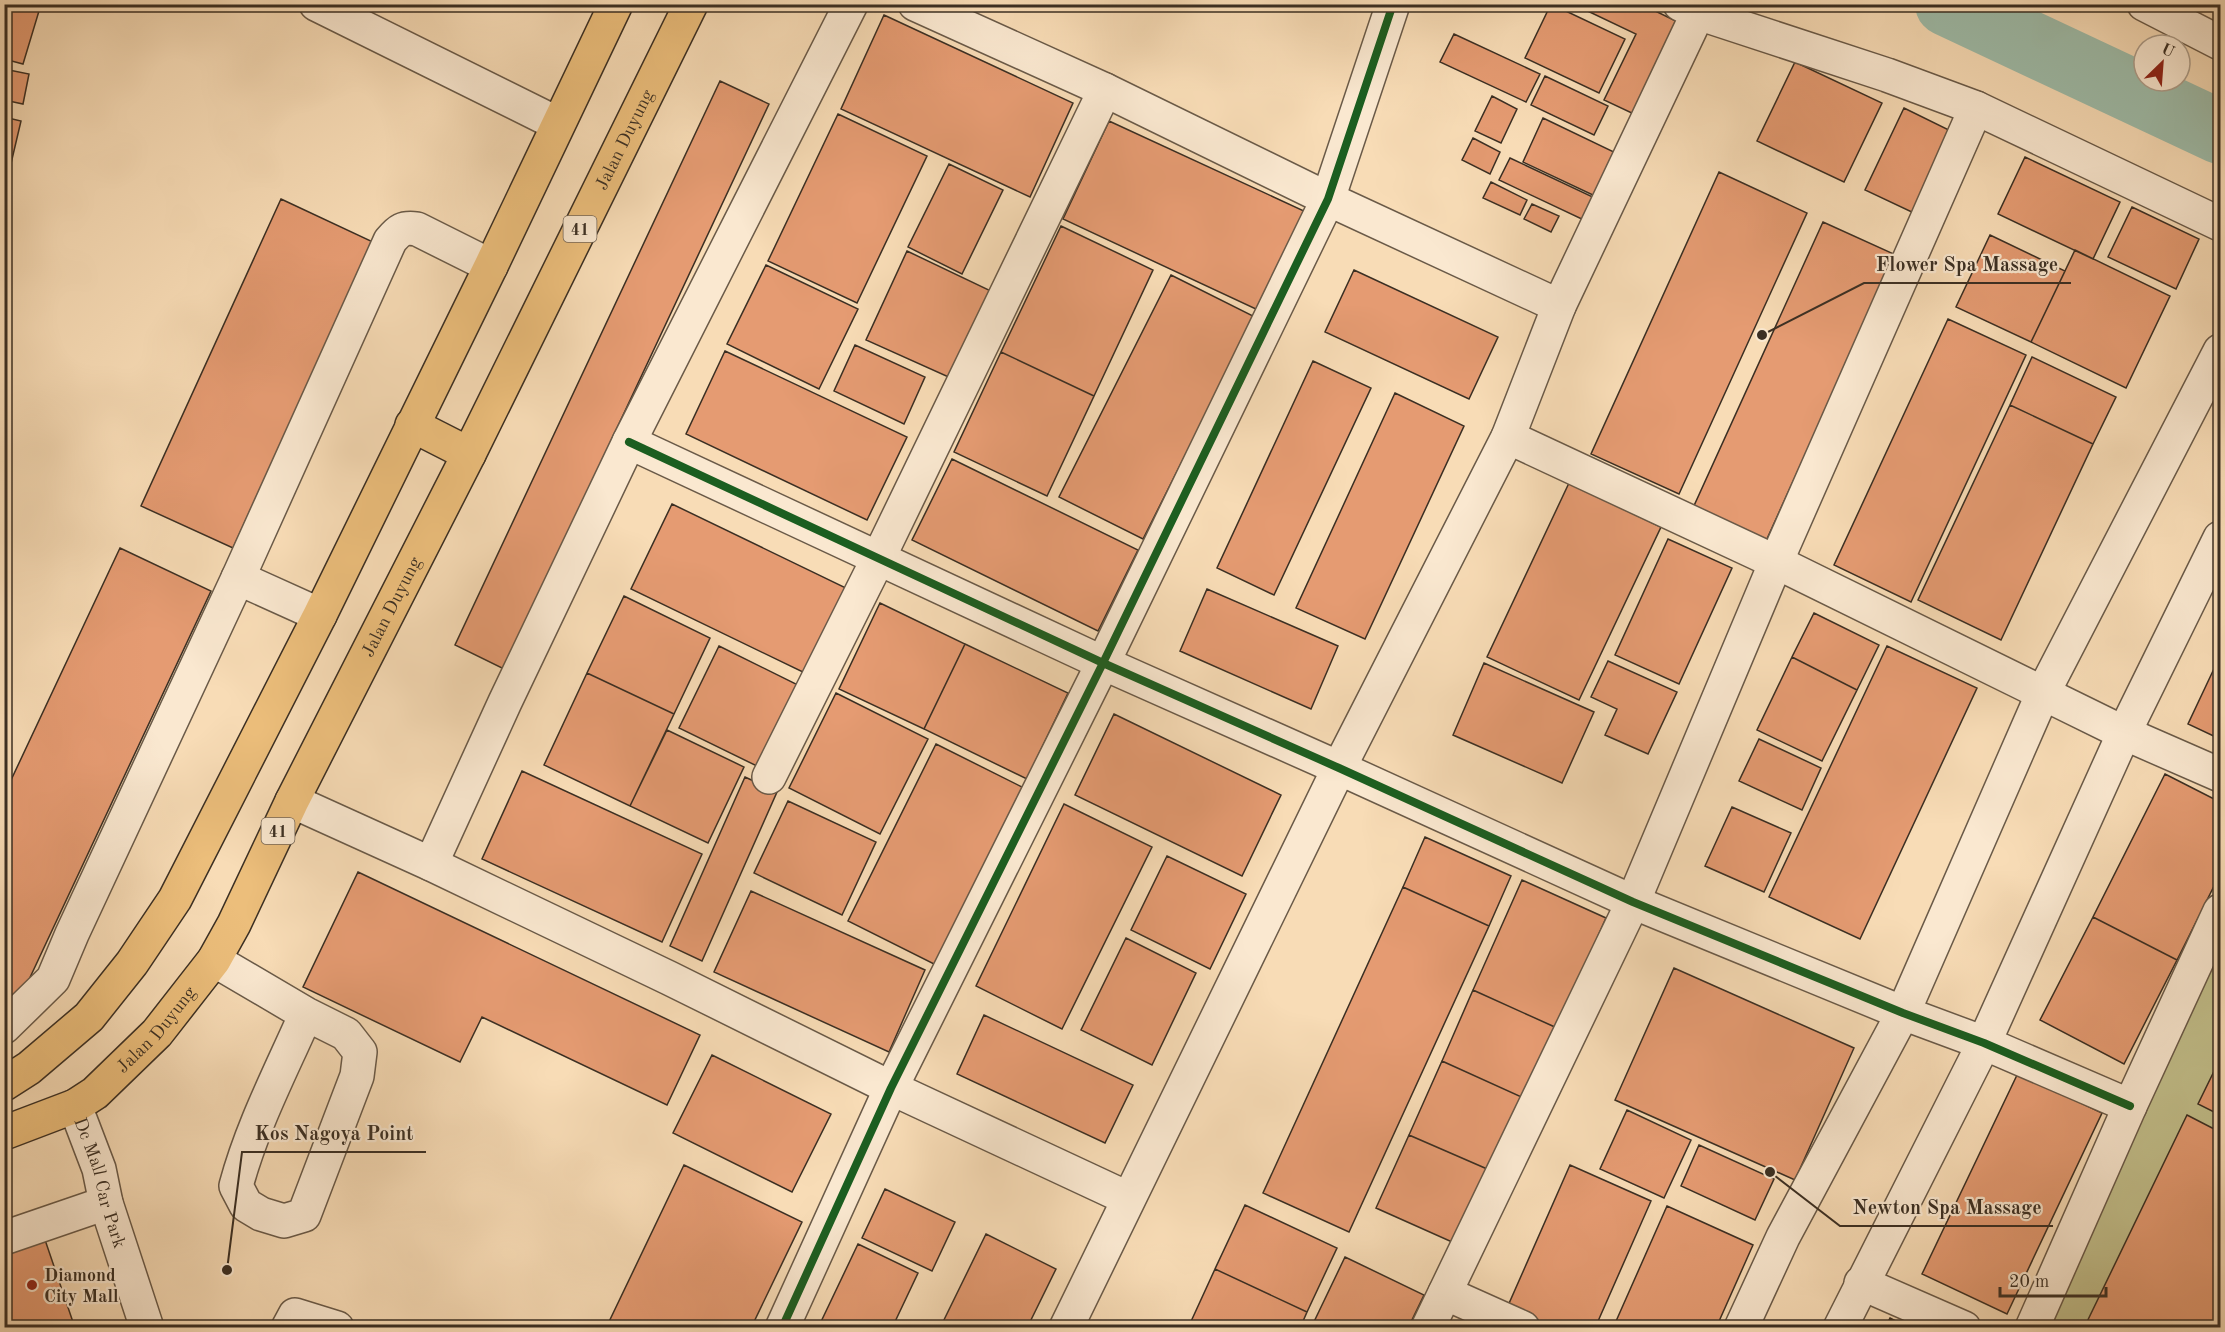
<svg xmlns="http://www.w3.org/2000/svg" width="2225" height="1332" font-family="'Old Standard TT',serif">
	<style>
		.green { fill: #c2bf8b; stroke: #7e7757; stroke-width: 1.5 }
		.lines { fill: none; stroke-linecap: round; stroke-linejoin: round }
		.river { stroke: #9ebca9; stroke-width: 64 }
		.building { fill: #e59b72; stroke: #3b2f23; stroke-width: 1.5 }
		.minor-casing { stroke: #6a5a48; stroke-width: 36 }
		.highway-casing { stroke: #3b2f23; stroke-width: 36 }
		.minor { stroke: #fae8d0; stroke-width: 33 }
		.highway { stroke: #ecbe7b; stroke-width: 33 }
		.cycleway-casing { stroke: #fae8d0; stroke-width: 11 }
		.cycleway { stroke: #1b5e20; stroke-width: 8 }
		.poi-dot { fill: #8f2418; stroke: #fae8d0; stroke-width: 2 }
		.labels { text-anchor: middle; stroke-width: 4.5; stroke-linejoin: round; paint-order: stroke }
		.shield { fill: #fae8d0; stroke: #746657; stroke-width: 1.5 }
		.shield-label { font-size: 16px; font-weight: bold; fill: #3b2f23 }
		.street-label { font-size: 18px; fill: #3b2f23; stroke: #fae8d0 }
		.poi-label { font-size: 18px; font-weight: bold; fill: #3b2f23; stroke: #fae8d0; text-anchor: start }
		.leader { fill: none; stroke: #3b2f23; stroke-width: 2 }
		.callout-dot { fill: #3b2f23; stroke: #fae8d0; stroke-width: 2 }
		.callout-label { font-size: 20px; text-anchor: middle; font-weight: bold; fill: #3b2f23; stroke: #fae8d0; stroke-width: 4.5; stroke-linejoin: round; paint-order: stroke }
	</style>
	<rect width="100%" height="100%" fill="#f8dcb6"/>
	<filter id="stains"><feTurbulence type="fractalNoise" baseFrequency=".00333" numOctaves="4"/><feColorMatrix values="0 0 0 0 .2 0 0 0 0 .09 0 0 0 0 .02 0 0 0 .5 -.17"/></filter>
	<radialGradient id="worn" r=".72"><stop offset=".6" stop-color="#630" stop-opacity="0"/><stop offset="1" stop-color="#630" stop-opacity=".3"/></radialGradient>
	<!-- green -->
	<path class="green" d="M2220,944V1327H2023Z"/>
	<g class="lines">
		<!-- river -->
		<path class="river" d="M1947,4L2220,132"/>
	</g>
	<!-- building -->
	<path class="building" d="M4,4H15L39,11L23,64L4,59Z
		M1551,4L1625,39L1599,93L1525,58Z
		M1641,4L1680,23L1636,115L1604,100L1636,34L1575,5Z
		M884,15L1073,103L1030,197L841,109Z
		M1454,34L1540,74L1526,102L1440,62Z
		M1795,62L1882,103L1844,182L1757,141Z
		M4,69L29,74L23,104L4,100Z
		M1545,76L1608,106L1594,135L1531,105Z
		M720,81L769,104L504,669L455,645Z
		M1492,96L1517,109L1501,143L1475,131Z
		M1904,108L1955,133L1916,214L1865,190Z
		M838,114L927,156L857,303L768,261Z
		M4,117L21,121L5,189L4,188Z
		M1543,118L1616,153L1595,196L1523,162Z
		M1109,121L1304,211L1258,310L1063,219Z
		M1473,138L1500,152L1490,174L1462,160Z
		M2025,157L2120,202L2093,259L1998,214Z
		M1510,158L1597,199L1586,221L1499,180Z
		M949,164L1003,190L962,274L908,247Z
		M1719,172L1807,213L1679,494L1591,454Z
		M1491,182L1527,200L1520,215L1483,198Z
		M281,199L373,242L233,548L141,506Z
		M1532,204L1559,216L1551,232L1524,219Z
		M2132,207L2199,239L2176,289L2108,257Z
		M1823,222L1896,255L1766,541L1693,508Z
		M1061,226L1153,270L1094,396L1001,352Z
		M1990,235L2065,271L2031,342L1956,307Z
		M2075,250L2170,296L2126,388L2031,342Z
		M907,251L993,292L953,379L866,340Z
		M766,265L858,309L819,389L727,344Z
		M1354,270L1498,337L1469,399L1325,332Z
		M1171,275L1255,317L1143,539L1059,497Z
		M1948,319L2026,355L1911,602L1834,565Z
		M855,345L925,377L904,424L834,391Z
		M725,351L907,437L867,520L686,434Z
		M1001,352L1094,396L1047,496L954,452Z
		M2032,357L2116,397L2093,444L2010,405Z
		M1313,361L1371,388L1274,595L1217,568Z
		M1395,393L1464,426L1365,639L1296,608Z
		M2010,405L2093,444L2001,640L1918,600Z
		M952,459L1138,550L1098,631L912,540Z
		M1569,483L1661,527L1579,700L1487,657Z
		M672,504L848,589L807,674L631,589Z
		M1668,539L1732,568L1679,684L1615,655Z
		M120,548L211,591L11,1018L4,1015V795Z
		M1207,589L1338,646L1311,709L1180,651Z
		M624,596L710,638L674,714L587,673Z
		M880,603L965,644L924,729L839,689Z
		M1814,613L1879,645L1857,690L1792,657Z
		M965,644L1068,693L1027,779L924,729Z
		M719,646L800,686L761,768L679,728Z
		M1887,646L1977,688L1860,939L1769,897Z
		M2220,656V739L2188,724Z
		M1792,657L1857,690L1822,761L1757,730Z
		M1608,661L1677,692L1648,754L1605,735L1617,709L1591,697Z
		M1484,663L1594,712L1562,783L1453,735Z
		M587,673L674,714L630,806L544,765Z
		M836,693L928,739L880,834L789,788Z
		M1114,714L1281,795L1242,876L1075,795Z
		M667,730L744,767L708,843L630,806Z
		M1759,739L1821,768L1802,810L1739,781Z
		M936,744L1024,788L936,965L848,921Z
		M522,771L702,854L662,942L482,859Z
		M2165,774L2220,802V874L2177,960L2093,917Z
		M745,777L777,792L702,961L670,946Z
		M788,801L876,842L842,915L754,873Z
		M1064,804L1152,847L1062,1029L976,986Z
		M1732,807L1791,833L1764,892L1705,866Z
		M1425,837L1511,876L1489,926L1403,887Z
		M1167,856L1246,894L1210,969L1131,930Z
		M358,872L700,1035L667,1105L482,1017L460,1062L303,987Z
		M1522,880L1606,918L1557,1028L1473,990Z
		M1403,887L1489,926L1349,1232L1263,1193Z
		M751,891L925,970L889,1052L714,972Z
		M2093,917L2177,960L2124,1064L2040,1020Z
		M1126,938L1196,973L1152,1065L1081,1030Z
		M1674,968L1854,1048L1795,1180L1615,1100Z
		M1473,990L1557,1028L1526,1099L1442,1061Z
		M984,1015L1133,1085L1105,1143L957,1074Z
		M712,1055L831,1114L792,1192L673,1133Z
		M2220,1059V1115L2198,1104Z
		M1442,1061L1526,1099L1494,1172L1409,1135Z
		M2018,1073L2102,1113L2007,1314L1922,1274Z
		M1627,1110L1691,1140L1664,1198L1600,1169Z
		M2187,1115L2220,1132V1328H2084Z
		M1409,1135L1494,1172L1461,1246L1376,1208Z
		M1699,1145L1774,1179L1755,1220L1681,1186Z
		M684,1165L802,1222L751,1328H606Z
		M1570,1165L1651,1201L1595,1328H1550L1507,1308Z
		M885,1189L955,1222L932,1271L862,1238Z
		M1245,1205L1337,1248L1307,1312L1215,1269Z
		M1667,1206L1753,1245L1716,1328H1613Z
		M42,1231L75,1328H4V1243Z
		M986,1234L1056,1269L1027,1328H940Z
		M858,1244L918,1273L892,1328H818Z
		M1345,1257L1424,1295L1408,1328H1311Z
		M1215,1269L1307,1312L1300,1328H1188Z
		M1890,1318L1909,1328H1885Z"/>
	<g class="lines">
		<defs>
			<g id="minor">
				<path d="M316,4L558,124"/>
				<path d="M915,4L1105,90L1328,199L1559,306"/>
				<path d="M1680,4L1698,13L1887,75L1976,108L2220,224"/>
				<path d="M2144,4L2220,43"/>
				<path d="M1508,437L1776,562L2124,733L2220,775"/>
				<path d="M629,442L1103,663L1339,768L1633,902L1903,1013L1984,1043L2130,1106"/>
				<path d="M238,578L320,615"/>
				<path d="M769,777L879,557L1105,90"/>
				<path d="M292,801L431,864L669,978L891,1088L1127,1198"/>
				<path d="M431,864L505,702L629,442L851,4"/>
				<path d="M214,960L306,1014L346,1034L360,1052L357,1076L304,1215L284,1221L261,1214L246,1205L236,1186C252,1126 281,1071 306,1014"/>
				<path d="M4,1027L53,979L72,934L238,578L390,241C399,230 403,227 417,229L491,266"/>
				<path id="s1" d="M75,1106L99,1169L106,1203L147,1328"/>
				<path d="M4,1238L106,1203"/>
				<path d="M1861,1283L1964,1328"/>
				<path d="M1445,1293L1523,1328"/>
				<path d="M288,1328L295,1315L337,1328"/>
				<path d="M782,1328L891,1088L1103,663L1328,199L1393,4"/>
				<path d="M1066,1328L1339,768L1508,437L1559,306L1698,13"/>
				<path d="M1428,1328L1633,902L1776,562L1976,108"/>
				<path d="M1741,1328L1783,1237L1903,1013L2043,693L2220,351"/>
				<path d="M1840,1328L1984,1043L2124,733L2220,538"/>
				<path d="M2032,1328L2130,1106L2220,911"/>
			</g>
			<g id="highway">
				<path d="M412,425L469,454"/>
				<path d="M4,1084L29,1068L89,1017L132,963L175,899L320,615L491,266L616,4"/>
				<path id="s2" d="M4,1133L75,1106L95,1093L157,1033L214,960L234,924L292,801L469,454L691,4"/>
			</g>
		</defs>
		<!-- minor casing -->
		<use href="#minor" class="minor-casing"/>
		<!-- highway casing -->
		<use href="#highway" class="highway-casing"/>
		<!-- minor -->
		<use href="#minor" class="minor"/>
		<!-- highway -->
		<use href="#highway" class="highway"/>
		<defs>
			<path id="cycleway" d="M629,442L1103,663L1339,768L1633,902L1903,1013L1984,1043L2130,1106
				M782,1328L891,1088L1103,663L1328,199L1393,4"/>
		</defs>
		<!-- cycleway casing -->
		<use href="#cycleway" class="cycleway-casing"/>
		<!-- cycleway -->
		<use href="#cycleway" class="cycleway"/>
	</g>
	<!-- markers -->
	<circle class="poi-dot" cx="32" cy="1285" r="6"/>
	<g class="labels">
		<!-- shield labels -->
		<g class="shield">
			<rect x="563.5" y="216" width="33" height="26" rx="4.5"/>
			<rect x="261.5" y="818" width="33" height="26" rx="4.5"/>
		</g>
		<g class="shield-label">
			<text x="580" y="235">41</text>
			<text x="278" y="837">41</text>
		</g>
		<!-- street labels -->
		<g class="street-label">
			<text dy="6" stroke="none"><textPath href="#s2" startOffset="1196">Jalan Duyung</textPath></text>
			<text dy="6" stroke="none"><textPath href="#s2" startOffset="674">Jalan Duyung</textPath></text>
			<text dy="6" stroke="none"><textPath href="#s2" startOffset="188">Jalan Duyung</textPath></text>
			<text dy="6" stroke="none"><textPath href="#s1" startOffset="81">Dc Mall Car Park</textPath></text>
		</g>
		<!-- poi labels -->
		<g class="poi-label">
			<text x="44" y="1281">Diamond<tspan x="44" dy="21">City Mall</tspan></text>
		</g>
	</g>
	<!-- callouts -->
	<path class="leader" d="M1762 335L1864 283H2071M227 1270L242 1152H426M1770 1172L1840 1226H2053"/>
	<g class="callout-dot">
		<circle cx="1762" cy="335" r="6"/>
		<circle cx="227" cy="1270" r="6"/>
		<circle cx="1770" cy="1172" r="6"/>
	</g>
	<g class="callout-label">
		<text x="1967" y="271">Flower Spa Massage</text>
		<text x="334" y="1140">Kos Nagoya Point</text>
		<text x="1947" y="1214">Newton Spa Massage</text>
	</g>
	<!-- margin -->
	<rect width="2225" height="1332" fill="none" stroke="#f8dcb6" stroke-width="24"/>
	<rect x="6" y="6" width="2213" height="1320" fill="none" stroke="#3b2f23" stroke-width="3"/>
	<rect x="12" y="12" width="2201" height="1308" fill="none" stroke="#3b2f23" stroke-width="1.5"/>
	<!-- north arrow -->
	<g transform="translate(2162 63) rotate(25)"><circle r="28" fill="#fae8d0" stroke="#ae9e8b" stroke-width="1.5"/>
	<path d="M0-4.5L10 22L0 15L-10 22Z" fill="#8f2418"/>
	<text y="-9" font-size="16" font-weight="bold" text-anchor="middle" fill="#3b2f23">U</text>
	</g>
	<!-- scale -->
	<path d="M2000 1287v9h106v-9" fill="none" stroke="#3b2f23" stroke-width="3"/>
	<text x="2009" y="1287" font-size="18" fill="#3b2f23" stroke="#fae8d0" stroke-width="4.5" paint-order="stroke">20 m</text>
	<rect width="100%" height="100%" filter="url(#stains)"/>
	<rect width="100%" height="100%" fill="url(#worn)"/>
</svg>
